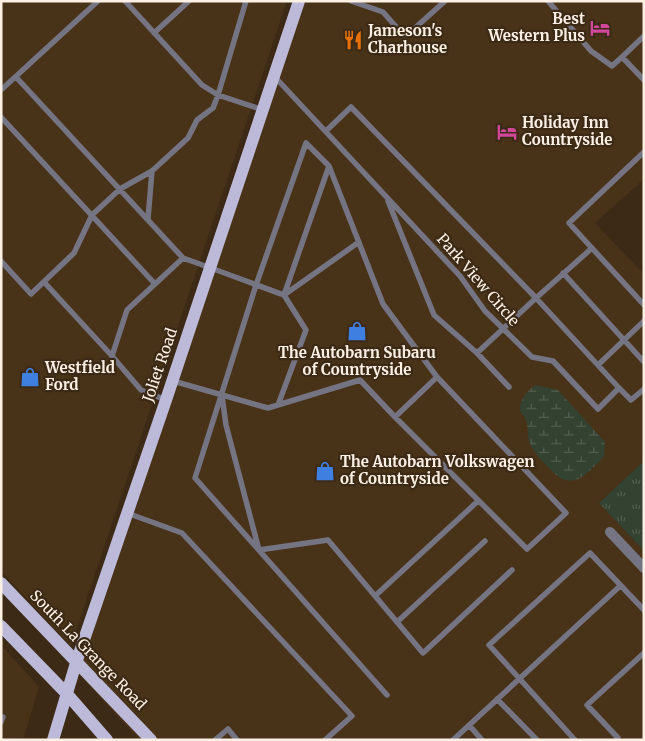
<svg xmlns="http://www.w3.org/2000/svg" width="645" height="741" font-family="Merriweather,serif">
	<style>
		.built { fill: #483218 }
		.wetland { fill: url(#wetland-marsh) }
		.park { fill: url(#park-tufts) }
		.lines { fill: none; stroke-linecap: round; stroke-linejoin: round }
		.service { stroke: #757483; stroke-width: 5.5 }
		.minor { stroke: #757483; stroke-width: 10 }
		.primary { stroke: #bcbad8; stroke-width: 12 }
		.labels { text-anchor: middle; stroke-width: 4.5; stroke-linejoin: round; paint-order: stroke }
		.poi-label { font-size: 15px; font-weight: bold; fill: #fdf1e5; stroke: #3c2a16; text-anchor: start }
		.street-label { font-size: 15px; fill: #fdf1e5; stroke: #3c2a16 }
	</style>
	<defs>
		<pattern id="wetland-marsh" width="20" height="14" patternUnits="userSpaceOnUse" patternTransform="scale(1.25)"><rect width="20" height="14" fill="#344231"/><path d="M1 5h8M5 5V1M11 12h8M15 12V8" fill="none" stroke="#525e4f"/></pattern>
		<pattern id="park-tufts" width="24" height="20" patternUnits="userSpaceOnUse" patternTransform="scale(1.25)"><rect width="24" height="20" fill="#344231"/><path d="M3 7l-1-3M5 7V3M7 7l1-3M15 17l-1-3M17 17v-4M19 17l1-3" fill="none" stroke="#525e4f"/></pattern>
	</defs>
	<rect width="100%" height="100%" fill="#3c2a16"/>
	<!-- built -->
	<path class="built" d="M1,1H287L71,646L1,571Z
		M302,1H644V179L595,223L644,274V461L599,503L644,551V740H139L78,673Z
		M1,645L39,687L23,740H1Z"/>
	<!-- wetland -->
	<path class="wetland" d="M536,385L558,390L605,442L604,457C584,476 572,494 548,467C542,461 535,454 531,446C526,438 529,427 526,420C525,417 522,414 520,411C520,399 526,391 536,385Z"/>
	<!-- park -->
	<path class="park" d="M644,461V551L599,503Z"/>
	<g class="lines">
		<!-- service -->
		<path class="service" d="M125,1L202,85L218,95L263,110
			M351,1L383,12L405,37L445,1
			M548,1L591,51L612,66L622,57L644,80
			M154,33L189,1
			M622,57L644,36
			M274,76L460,276L485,311L532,357L553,361L598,409L619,388L536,298L592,248
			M16,77L183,258C217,270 251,283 284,295L329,166L306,143L256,285L195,478L387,695
			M1,90L98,1
			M1,117L155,284
			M326,131L351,107L536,298L477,353L509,387
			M644,152L569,223L644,305
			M329,166L383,304L437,377
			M388,201L434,315L477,353
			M148,219L152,171
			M1,261L31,294L74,253L92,215L120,189L152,171L188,138L197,120L213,108L218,95L246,1
			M563,273L644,362
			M44,282L112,356L141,390L166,400
			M112,356L127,310L183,258
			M598,365L644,321
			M173,381L268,408L360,380L395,417L527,549L566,513L437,377L395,417
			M619,388L631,400L644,389
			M222,396L226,425L259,550L328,540L423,653L512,570
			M278,405L306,330L284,295L359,242
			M127,513L182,533L352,716L325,740
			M375,596L478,501
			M397,622L485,541
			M497,699L537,740
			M1,717H3L1,722
			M469,725L482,740
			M215,740L228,729L237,740
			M453,740L620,586
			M575,740L489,645L590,553L644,610
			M616,740L618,738L587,705L644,653"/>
		<!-- minor -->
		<path class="minor" d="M610,532L644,568"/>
		<!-- primary -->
		<path class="primary" d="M1,583L151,740
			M1,626L67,694L107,740
			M53,740L76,663L166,400L299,1"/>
	</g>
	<!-- icons -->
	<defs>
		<symbol id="hotel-bare" viewBox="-9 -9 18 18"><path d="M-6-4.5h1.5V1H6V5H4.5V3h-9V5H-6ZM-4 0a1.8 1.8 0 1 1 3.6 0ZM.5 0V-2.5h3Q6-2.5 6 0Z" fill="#d1479c" stroke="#3c2a16" stroke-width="2.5" paint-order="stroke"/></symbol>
		<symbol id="restaurant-bare" viewBox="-9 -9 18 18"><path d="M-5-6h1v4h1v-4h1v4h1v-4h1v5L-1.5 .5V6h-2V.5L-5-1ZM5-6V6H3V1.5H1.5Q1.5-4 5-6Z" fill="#e8710a" stroke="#3c2a16" stroke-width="2.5" paint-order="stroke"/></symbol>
		<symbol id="shop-bare" viewBox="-9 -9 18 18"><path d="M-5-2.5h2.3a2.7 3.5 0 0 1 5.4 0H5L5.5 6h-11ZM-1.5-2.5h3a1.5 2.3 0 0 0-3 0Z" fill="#3f7fe0" stroke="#3c2a16" stroke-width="2.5" paint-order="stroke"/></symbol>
	</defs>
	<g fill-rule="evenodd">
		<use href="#hotel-bare" x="586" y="14" width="28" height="28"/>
		<use href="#restaurant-bare" x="339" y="26" width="28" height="28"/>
		<use href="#hotel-bare" x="493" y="118" width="28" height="28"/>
		<use href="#shop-bare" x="343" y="317" width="28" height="28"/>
		<use href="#shop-bare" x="16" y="363" width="28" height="28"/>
		<use href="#shop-bare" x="311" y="457" width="28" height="28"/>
	</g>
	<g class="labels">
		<!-- poi labels -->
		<g class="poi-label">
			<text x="585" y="24" text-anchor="end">Best<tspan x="585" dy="17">Western Plus</tspan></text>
			<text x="368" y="36">Jameson's<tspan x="368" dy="17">Charhouse</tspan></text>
			<text x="522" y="128">Holiday Inn<tspan x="522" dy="17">Countryside</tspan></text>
			<text x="357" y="358" text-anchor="middle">The Autobarn Subaru<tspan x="357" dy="17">of Countryside</tspan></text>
			<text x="45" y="373">Westfield<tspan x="45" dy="17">Ford</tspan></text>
			<text x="340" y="467">The Autobarn Volkswagen<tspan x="340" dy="17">of Countryside</tspan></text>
		</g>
		<!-- street labels -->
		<g class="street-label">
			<text transform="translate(478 280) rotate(49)" y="5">Park View Circle</text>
			<text transform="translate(160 365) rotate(-71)" y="5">Joliet Road</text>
			<text transform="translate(88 650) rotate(46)" y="5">South La Grange Road</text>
		</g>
	</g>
	<!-- border -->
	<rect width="645" height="741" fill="none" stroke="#fdf1e5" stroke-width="5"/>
</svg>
